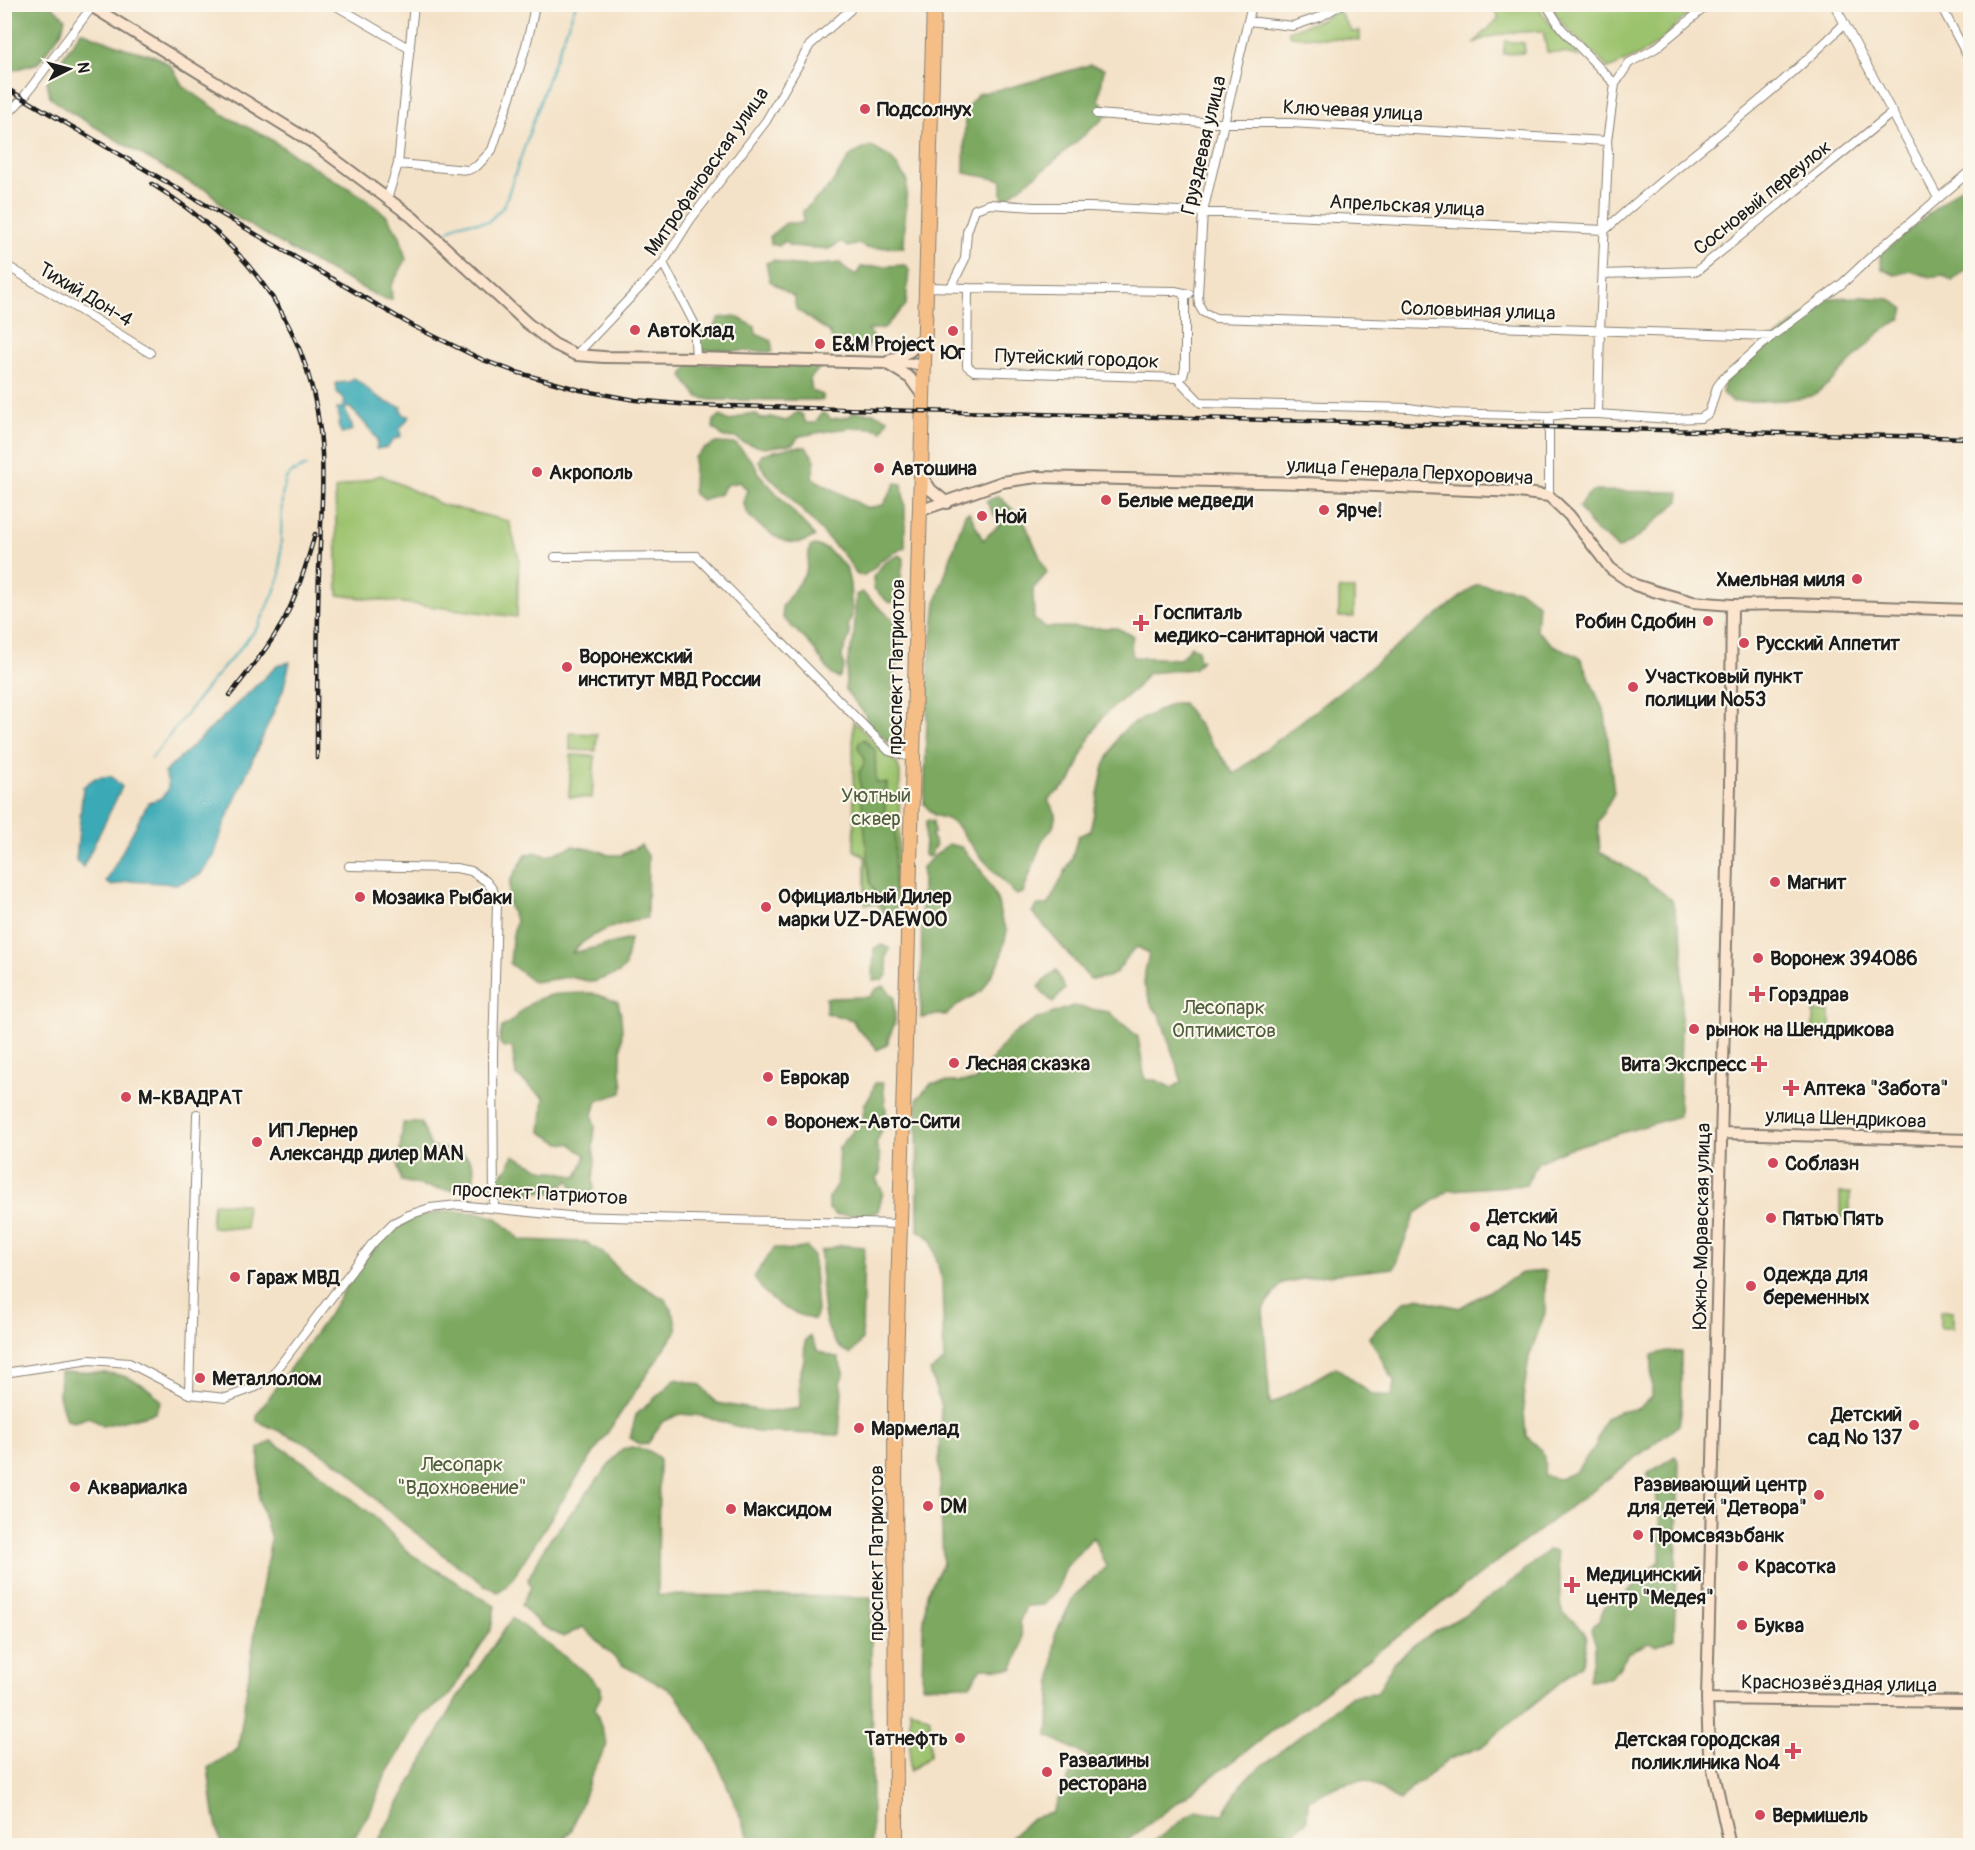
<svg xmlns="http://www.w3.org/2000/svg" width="1975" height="1850" font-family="Pangolin,sans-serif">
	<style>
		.green { fill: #9bc26d; stroke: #5c6f44; stroke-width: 1.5 }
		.forest { fill: #7ca860; stroke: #4c623e; stroke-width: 1.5 }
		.water { fill: #3aaab6; stroke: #2b6369; stroke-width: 1.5 }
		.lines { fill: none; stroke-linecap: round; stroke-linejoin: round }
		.stream { stroke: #3aaab6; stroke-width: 2 }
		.street-casing { stroke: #887f72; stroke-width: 10 }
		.secondary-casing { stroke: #887f72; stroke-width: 14 }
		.highway-casing { stroke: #887f72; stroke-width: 16 }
		.street { stroke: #fff; stroke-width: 8 }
		.secondary { stroke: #fbe5cf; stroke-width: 10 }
		.highway { stroke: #f6be87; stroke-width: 14 }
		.rail-casing { stroke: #1c1c1c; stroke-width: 4.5 }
		.rail { stroke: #fbf7ec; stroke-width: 2; stroke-dasharray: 7; stroke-linecap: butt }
		.poi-dot { fill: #d1495b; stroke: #fbf7ec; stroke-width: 2 }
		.labels { text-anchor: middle; stroke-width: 4.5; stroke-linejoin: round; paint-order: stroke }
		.poi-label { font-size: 20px; font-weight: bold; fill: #1c1c1c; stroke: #fbf7ec; text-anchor: start }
		.street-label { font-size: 20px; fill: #1c1c1c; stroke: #fbf7ec }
		.park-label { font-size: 20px; fill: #4f5e3c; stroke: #fbf7ec }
	</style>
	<rect width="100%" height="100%" fill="#fbf7ec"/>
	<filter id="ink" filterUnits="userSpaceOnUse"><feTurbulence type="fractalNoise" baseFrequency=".0167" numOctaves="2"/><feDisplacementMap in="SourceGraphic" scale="12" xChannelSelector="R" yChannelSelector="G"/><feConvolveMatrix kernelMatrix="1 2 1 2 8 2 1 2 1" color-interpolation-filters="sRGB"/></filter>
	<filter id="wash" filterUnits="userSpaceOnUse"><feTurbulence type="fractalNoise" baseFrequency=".008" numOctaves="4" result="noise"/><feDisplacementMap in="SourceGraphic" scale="24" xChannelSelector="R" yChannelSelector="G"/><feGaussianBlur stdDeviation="1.35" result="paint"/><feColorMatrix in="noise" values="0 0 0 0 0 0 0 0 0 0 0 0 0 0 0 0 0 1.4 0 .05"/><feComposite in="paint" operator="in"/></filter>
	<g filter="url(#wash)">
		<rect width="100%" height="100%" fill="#f4e2c8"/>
		<!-- green -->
		<path class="green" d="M1491,5H1537L1555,31L1576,51L1580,57L1565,53L1547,52L1543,31C1519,32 1496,32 1474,43L1499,18Z
			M1552,5H1699C1684,16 1672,31 1658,43C1643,54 1625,62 1608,69C1591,46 1563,33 1552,5Z
			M1338,10L1352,32L1360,31V40L1290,36L1288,31L1320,20Z
			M1505,41L1524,43L1525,53L1503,54Z
			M381,475L443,505L509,521L519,558L517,617L338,595L335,489Z
			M1339,589H1354V617H1339Z
			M853,721L898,765L900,773L897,921L890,922L877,904H865V857L854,850Z
			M570,733L597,734L596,751L570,750Z
			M571,755L595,756L592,798L569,797Z
			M1813,1012H1830V1040H1813Z
			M1840,1193H1850V1217H1840Z
			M213,1203L246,1204V1229L211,1227Z
			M1940,1311H1953V1328H1940Z
			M910,1709L930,1718V1756L910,1771Z"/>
		<!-- forest -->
		<path class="forest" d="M4,5H51L65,18L62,31L38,63L10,71L5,68Z
			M81,31L125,48L155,56L171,66L183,86L229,118L267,137L321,172L362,196L387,216L400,236L406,260L391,286L392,300L381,298L300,255L229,213L208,190L194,185L132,149L65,109L50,97L47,81Z
			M1090,65L1104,69L1099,100L1111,112L1047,167L1003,200L1002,195V180L964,173L965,110L978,94L1015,86Z
			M870,146L891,158L907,180L904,247L866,248L859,244L848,247L841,242L829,249L790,246L784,241L779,246L771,244L770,236L786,223H803V211L830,186L851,155Z
			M1970,179V266L1952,281L1943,275L1930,277L1910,271L1895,275L1882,269L1880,255Z
			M774,260C796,269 817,265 840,263L849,272L856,275L861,267L906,265L909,269L906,305L884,328L868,330L874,337L865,351L857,353L837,350L829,332L796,309L794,297L770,281L766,263Z
			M1862,297L1890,299L1904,308L1901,319L1881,331L1830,383L1812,396L1784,400L1733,402L1722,393L1725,381L1765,346L1827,298Z
			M735,316L755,327L756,334L772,341V352L700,350L698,334L715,326L719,318Z
			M691,364L821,366L810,379L812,391L823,395V400H711L698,397L683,378L684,371Z
			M797,412L802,414L806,423H815L821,414L825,413L831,419L848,417L854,412L874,413L888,419L882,431C864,422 820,433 799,436L793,444L764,448L742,442L737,438L724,437L713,428L714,420L721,416L729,421L747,414H756L761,419L771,417L786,421Z
			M716,443L736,444L753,462L760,475L815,536C793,550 778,540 760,526C753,520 745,514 744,503C743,499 746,494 747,490L740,482L726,485L720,494L702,500L693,494L694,458L704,449Z
			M792,447H806L815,460L812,478L867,508L883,505L896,483L902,484L905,508V547L881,560L873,569L864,575L856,574L847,559L786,493L765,473L759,461L762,454Z
			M1592,491L1679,492V501L1637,538L1618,549L1608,539L1595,531L1579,507L1583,500Z
			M999,496L1024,521L1047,573L1033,589L1034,619L1043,627L1117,628L1133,636L1131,645L1133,657L1180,659L1191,646L1198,649V658L1202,660L1194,669L1148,673L1137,687L1103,716L1089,739L1071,781L1048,800L1056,814L1053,827L1042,841L1023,893L1016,895L980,856L956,825L947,819L934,815L924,804L929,664L936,602L965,514L969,512L983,540L1000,524L986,501Z
			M815,545L827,549L846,567L850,584L852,616L848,624L850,635L842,655L844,668L839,678L832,675L810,644L783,618L782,607L806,572L810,547Z
			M899,555L904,558L901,574V600L889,603L874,589L873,577L884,563Z
			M1477,584L1520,590L1538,604L1536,630L1553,645L1580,657L1605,714L1614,793L1598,822L1600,852L1639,875L1672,900L1683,943L1679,1116L1567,1149L1538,1162L1526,1185L1450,1190L1415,1214L1394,1268L1318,1276L1282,1283L1263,1309L1270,1405L1336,1367L1371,1394L1392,1397L1394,1381L1369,1337L1405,1301L1419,1297C1432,1305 1445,1303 1459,1308L1522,1273L1545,1271V1313L1529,1357L1523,1399L1526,1436C1544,1451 1546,1452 1544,1476L1559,1479L1575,1472L1595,1447L1605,1418L1619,1412L1639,1408L1652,1396V1355L1667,1351L1681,1352V1413L1679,1425L1121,1845H1002L1032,1818L1052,1813L1069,1777L1090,1757L1048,1736L1055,1635L1074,1596L1106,1567L1093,1537L1066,1567L1057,1591L1044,1605L1026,1606L1019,1623C1026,1640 1020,1654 1012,1669L982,1668L970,1685L922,1686L923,1629L927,1593L943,1563L939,1456L941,1407L930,1371L944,1361L942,1280L931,1239L918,1230L917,1099L932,1083L975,1081L1010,1036L1037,1019L1073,1006L1109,1012L1138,1037L1145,1080H1156L1172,1088L1182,1082L1160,1015L1152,1007L1144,985L1145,972L1149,953L1137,947C1114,966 1126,978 1090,979L1032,912L1038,905H1048L1072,858L1078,836L1090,831L1104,766L1119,735L1130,725L1173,703H1183L1234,774Z
			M862,592L900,626L901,656L892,684L899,731L895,739L888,742L867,721L865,714L845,690L848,659L854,638L856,595Z
			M864,739L875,750L876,783H887L884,818L895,821L894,915L890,922L870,882L859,772C867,762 866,758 858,748L859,743Z
			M928,820L933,821L934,833L931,835L936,845L932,851V855L928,857L924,855L926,822Z
			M948,844L961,847L980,869L992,889L998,902L1001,918L1007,931L1000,961L982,991L959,1004L946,1015H936L921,1018L922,867Z
			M641,845L648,856L647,918C621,923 588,932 572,953L630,939L625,967L619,973L593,982L569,977L534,982L510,964L512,939L516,921L508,904L510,881L526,855L535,852L547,856L573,846L600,851L608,855H621Z
			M882,945L890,949L886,957L888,974L883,980L873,981L874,948Z
			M1056,970L1065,989L1053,1003L1038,987Z
			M884,986L894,997L895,1021L887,1045L877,1050C871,1037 857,1034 853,1020L826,1013V998L869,997L876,989Z
			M592,993L618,1002C625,1026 620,1045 621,1069C621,1078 624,1084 622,1093L597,1101L593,1115L595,1127L593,1146L595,1162L593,1181L594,1189C588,1196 584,1196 575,1193L569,1180L554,1193L534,1191L525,1196L502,1191L497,1178L508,1168L513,1155L545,1171H556L577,1177L585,1158V1154L578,1150L572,1144L560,1143L541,1132L544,1097L536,1092L516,1075L512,1047L503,1048L499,1041L502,1027C513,1022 518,1013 527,1006C548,990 568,994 592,993Z
			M875,1083H883L886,1110L884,1125L876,1144L880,1156V1172L876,1179L883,1192L878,1211L871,1215H836L829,1209V1197L837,1183L839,1148L863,1119L864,1105L871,1095Z
			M403,1123H421L431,1147C447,1149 472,1149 474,1171C475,1175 473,1181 472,1186C453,1196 422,1185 401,1181L398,1167Z
			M448,1211L481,1213L498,1219L521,1240L586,1242L607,1256L621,1273L666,1300L674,1315L677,1330L578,1476L508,1585L498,1592L486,1586L446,1557L383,1507L346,1468L305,1443L257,1421V1414L327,1317L365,1258L388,1232L414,1217Z
			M841,1245L864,1247L862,1340L851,1354C817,1343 822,1281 821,1251Z
			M807,1247L813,1256L817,1311L814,1320C787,1311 768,1303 754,1277L774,1248L792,1250Z
			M810,1336L818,1351L838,1358L844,1375L840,1382L842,1391L839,1435L756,1432L702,1416L681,1414L662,1422L648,1444H640L630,1438L636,1415L676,1379L701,1385L716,1403L770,1412L800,1408L799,1377L804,1361L805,1340Z
			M60,1372C100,1372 133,1368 161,1401L155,1413L103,1426L89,1417L75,1422L66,1420L59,1396Z
			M271,1441L313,1468L376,1518L409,1553L495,1606L491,1629L449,1696L420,1718L386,1774L372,1808L350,1845H221L214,1814L208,1768L238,1749L259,1604L271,1539L259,1500V1449Z
			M632,1447L649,1451L659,1458L658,1595L871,1597L872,1845H751V1842L713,1752L674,1692L622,1665L583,1627L563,1637L540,1625L521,1605L531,1587L528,1579L547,1543L622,1449Z
			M1675,1456L1679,1462L1674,1638L1657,1646L1649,1643L1629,1652L1619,1668L1609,1679L1589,1680C1591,1668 1592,1655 1596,1645L1591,1631L1593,1625L1599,1621L1605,1605L1619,1600L1660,1560V1526L1656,1491L1647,1474Z
			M1548,1550L1557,1552L1562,1613C1587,1631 1593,1634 1581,1665L1481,1747L1450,1759L1412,1788L1400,1801C1389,1797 1382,1789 1372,1783C1355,1774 1324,1793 1308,1800L1307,1820L1282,1845H1149L1196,1810L1223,1815L1243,1781L1352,1695L1377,1693L1393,1663L1421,1640L1464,1615L1509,1584Z
			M512,1618L576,1665L601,1687V1696L595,1708L607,1745L592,1774L572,1830L557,1845H376L458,1697Z"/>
		<!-- water -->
		<path class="water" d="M354,378L375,395L388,403L402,407L401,410L404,415L410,416L400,429L401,436L393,440L388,447L376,449C377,445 378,443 377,440C375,434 353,409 348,407L345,410L352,426V430L342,434L338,425L340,420L337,409L343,407L345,401L337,392L336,383L349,382Z
			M290,662L283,690L224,825L214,856L200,875L178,884L128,881L112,886L106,882L148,803L161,798L168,790V782L164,773L278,665Z
			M111,776L122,787L83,867L76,861L83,787L95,778Z"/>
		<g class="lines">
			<!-- stream -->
			<path class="stream" d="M447,232L460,223L488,222L504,206L551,70L576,4
				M151,759L208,686L258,627L273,595L280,576L282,496L286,478L293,472L307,466"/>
		</g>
	</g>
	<g filter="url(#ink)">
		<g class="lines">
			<defs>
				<path id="street" d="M333,4L410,49
					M1252,4L1203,212L1198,294L1199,305L1203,312L1215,318L1772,336
					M1546,4L1561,28L1615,84L1607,141L1608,153L1600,330L1598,414
					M1834,4L1938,198
					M1940,4L1970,61
					M1248,21L1293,26L1320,17L1342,4
					M1615,84L1629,63L1656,48L1709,4
					M1097,114L1215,123H1290L1607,141
					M4,118L23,98L94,4
					M398,164L468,170L477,166L492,150C508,102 527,54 535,4
					M387,199L398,164L414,4
					M663,263L694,323L696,358
					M4,264L150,353
					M1603,274L1697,271L1893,112
					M925,287L968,288L967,366L974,371L1177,378L1183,376L1185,368V294
					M951,287L965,259L967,232L975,209L990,204L1034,207H1090L1605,230C1683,159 1770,99 1844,24
					M968,288L1175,291L1189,294
					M576,355L663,263L690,220L766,121L810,45L850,10L842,4
					M1177,378L1201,403L1409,408L1445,413L1549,416
					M1549,496V416L1566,414H1598L1670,419L1701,418L1709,413L1717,387L1723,379L1772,336L1843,283L1876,252L1970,171
					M555,557L696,556L889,751L913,758
					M349,866L456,868L471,871L486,881L493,890L497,903L493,1054L494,1208
					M4,1373L90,1360L129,1363L189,1394L226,1398L256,1387L271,1377L372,1244L393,1223L409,1215L430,1208L458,1205L569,1216L900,1224
					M189,1394L197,1114"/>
				<path id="secondary" d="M88,4L310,141L412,217L527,323L554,344L576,355L604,357L696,358L924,364
					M889,361L910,351L925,336
					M889,365L910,378L923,396
					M920,473L931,490L947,503
					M919,511L1002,482L1037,477L1303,483L1518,492L1549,496L1569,515L1611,569L1635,585L1657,592L1693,602L1732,605L1789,604L1970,610
					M1721,1133L1970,1140
					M1707,1699L1970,1702
					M1730,1846L1709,1751L1707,1699L1730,785L1732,605"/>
				<path id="highway" d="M896,1846L895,1402L934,4"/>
			</defs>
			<!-- street casing -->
			<use href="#street" class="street-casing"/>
			<!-- secondary casing -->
			<use href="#secondary" class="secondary-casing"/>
			<!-- highway casing -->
			<use href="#highway" class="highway-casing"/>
			<!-- street -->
			<use href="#street" class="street"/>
			<!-- secondary -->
			<use href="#secondary" class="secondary"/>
			<!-- highway -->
			<use href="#highway" class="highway"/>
			<defs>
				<path id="rail" d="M4,87L413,326L483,360L516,372L580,390L635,400L690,405L1970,438
					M152,184C252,247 315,332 322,453C324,492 320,532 319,571C317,633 317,696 317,758
					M230,695C249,670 270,646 285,618C298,592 307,563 315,534"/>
			</defs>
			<!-- rail casing -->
			<use href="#rail" class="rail-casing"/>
			<!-- rail -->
			<use href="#rail" class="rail"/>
		</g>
	</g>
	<!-- markers -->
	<g class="poi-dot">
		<circle cx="865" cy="109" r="6"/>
		<circle cx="635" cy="330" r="6"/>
		<circle cx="953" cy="331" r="6"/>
		<circle cx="820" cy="344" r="6"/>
		<circle cx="879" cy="468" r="6"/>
		<circle cx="537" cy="472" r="6"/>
		<circle cx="1106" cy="500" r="6"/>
		<circle cx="1324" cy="510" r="6"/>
		<circle cx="982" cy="516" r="6"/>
		<circle cx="1857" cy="579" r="6"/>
		<circle cx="1708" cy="621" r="6"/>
		<path d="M1138 614h6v6h6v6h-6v6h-6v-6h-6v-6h6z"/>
		<circle cx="1744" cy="643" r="6"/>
		<circle cx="567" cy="667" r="6"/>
		<circle cx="1633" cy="687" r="6"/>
		<circle cx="1775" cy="882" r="6"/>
		<circle cx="360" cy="897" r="6"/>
		<circle cx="766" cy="907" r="6"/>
		<circle cx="1758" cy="958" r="6"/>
		<path d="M1754 985h6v6h6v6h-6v6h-6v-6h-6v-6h6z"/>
		<circle cx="1694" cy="1029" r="6"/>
		<circle cx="954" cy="1063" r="6"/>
		<path d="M1756 1055h6v6h6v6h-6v6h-6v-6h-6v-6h6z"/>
		<circle cx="768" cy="1077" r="6"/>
		<path d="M1788 1079h6v6h6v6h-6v6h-6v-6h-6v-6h6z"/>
		<circle cx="126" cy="1097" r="6"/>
		<circle cx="772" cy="1121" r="6"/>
		<circle cx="257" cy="1142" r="6"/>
		<circle cx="1773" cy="1163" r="6"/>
		<circle cx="1771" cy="1218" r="6"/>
		<circle cx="1475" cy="1227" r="6"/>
		<circle cx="235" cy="1277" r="6"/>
		<circle cx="1751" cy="1286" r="6"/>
		<circle cx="200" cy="1378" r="6"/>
		<circle cx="1914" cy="1425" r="6"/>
		<circle cx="859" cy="1428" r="6"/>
		<circle cx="75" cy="1487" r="6"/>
		<circle cx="1819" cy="1495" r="6"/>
		<circle cx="928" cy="1506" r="6"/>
		<circle cx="731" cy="1509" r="6"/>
		<circle cx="1638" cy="1535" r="6"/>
		<circle cx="1743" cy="1566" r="6"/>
		<path d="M1569 1576h6v6h6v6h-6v6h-6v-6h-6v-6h6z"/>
		<circle cx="1742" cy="1625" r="6"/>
		<circle cx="960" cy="1738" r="6"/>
		<path d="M1790 1742h6v6h6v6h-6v6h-6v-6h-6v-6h6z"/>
		<circle cx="1047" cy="1772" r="6"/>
		<circle cx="1760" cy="1815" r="6"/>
	</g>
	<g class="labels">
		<!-- poi labels -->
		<g class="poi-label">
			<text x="877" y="116">Подсолнух</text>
			<text x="647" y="337">АвтоКлад</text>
			<text x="832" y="351">E&amp;M Project</text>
			<text x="953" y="359" text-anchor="middle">Юг</text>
			<text x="891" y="475">Автошина</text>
			<text x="549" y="479">Акрополь</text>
			<text x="1118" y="507">Белые медведи</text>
			<text x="1336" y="517">Ярче!</text>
			<text x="994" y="523">Ной</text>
			<text x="1845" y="586" text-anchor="end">Хмельная миля</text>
			<text x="1154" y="619">Госпиталь<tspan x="1154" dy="23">медико-санитарной части</tspan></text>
			<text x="1696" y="628" text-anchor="end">Робин Сдобин</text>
			<text x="1756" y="650">Русский Аппетит</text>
			<text x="579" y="663">Воронежский<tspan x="579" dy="23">институт МВД России</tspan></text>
			<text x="1645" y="683">Участковый пункт<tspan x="1645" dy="23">полиции №53</tspan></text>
			<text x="1787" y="889">Магнит</text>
			<text x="778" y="903">Официальный Дилер<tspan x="778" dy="23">марки UZ-DAEWOO</tspan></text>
			<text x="372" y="904">Мозаика Рыбаки</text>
			<text x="1770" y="965">Воронеж 394086</text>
			<text x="1769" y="1001">Горздрав</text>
			<text x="1706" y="1036">рынок на Шендрикова</text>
			<text x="966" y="1070">Лесная сказка</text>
			<text x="1747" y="1071" text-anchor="end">Вита Экспресс</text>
			<text x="780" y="1084">Еврокар</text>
			<text x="1803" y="1095">Аптека "Забота"</text>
			<text x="138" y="1104">М-КВАДРАТ</text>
			<text x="784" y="1128">Воронеж-Авто-Сити</text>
			<text x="269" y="1137">ИП Лернер<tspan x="269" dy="23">Александр дилер MAN</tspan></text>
			<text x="1785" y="1170">Соблазн</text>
			<text x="1487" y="1223">Детский<tspan x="1487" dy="23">сад № 145</tspan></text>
			<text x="1783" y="1225">Пятью Пять</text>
			<text x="1763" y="1281">Одежда для<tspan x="1763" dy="23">беременных</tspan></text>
			<text x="247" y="1284">Гараж МВД</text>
			<text x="212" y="1385">Металлолом</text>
			<text x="1902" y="1421" text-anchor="end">Детский<tspan x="1902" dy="23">сад № 137</tspan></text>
			<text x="871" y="1435">Мармелад</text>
			<text x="1807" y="1491" text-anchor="end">Развивающий центр<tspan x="1807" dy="23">для детей "Детвора"</tspan></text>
			<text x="87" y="1494">Аквариалка</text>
			<text x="940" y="1513">DM</text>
			<text x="743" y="1516">Максидом</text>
			<text x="1650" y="1542">Промсвязьбанк</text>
			<text x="1755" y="1573">Красотка</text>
			<text x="1586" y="1581">Медицинский<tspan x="1586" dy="23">центр "Медея"</tspan></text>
			<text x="1754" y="1632">Буква</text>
			<text x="948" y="1745" text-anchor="end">Татнефть</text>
			<text x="1780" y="1746" text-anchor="end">Детская городская<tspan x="1780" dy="23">поликлиника №4</tspan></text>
			<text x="1059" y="1767">Развалины<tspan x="1059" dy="23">ресторана</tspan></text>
			<text x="1772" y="1822">Вермишель</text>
		</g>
		<!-- street labels -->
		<g class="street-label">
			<text transform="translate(1353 110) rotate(3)" y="7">Ключевая улица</text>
			<text transform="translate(1203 145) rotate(-77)" y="7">Груздевая улица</text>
			<text transform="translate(706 171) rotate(-55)" y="7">Митрофановская улица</text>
			<text transform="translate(1762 197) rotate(-39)" y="7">Сосновый переулок</text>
			<text transform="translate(1407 205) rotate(3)" y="7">Апрельская улица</text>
			<text transform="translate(86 294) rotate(31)" y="7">Тихий Дон-4</text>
			<text transform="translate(1478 310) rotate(2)" y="7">Соловьиная улица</text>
			<text transform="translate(1077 358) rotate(2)" y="7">Путейский городок</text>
			<text transform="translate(1410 471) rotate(3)" y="7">улица Генерала Перхоровича</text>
			<text transform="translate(896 667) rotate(-89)" y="7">проспект Патриотов</text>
			<text transform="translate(1846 1118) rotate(2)" y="7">улица Шендрикова</text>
			<text transform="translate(540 1193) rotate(3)" y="7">проспект Патриотов</text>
			<text transform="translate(1701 1226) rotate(-89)" y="7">Южно-Моравская улица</text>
			<text transform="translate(876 1553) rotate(-90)" y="7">проспект Патриотов</text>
			<text transform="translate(1839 1683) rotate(1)" y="7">Краснозвёздная улица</text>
		</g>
		<!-- park labels -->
		<g class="park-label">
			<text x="876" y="802">Уютный<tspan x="876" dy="23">сквер</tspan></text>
			<text x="1224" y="1014">Лесопарк<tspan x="1224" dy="23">Оптимистов</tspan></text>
			<text x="462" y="1471">Лесопарк<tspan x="462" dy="23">"Вдохновение"</tspan></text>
		</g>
	</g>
	<!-- margin -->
	<rect width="1975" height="1850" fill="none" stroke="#fbf7ec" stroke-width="24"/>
	<!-- north arrow -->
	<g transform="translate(69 69) rotate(84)" stroke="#fbf7ec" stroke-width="4.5" paint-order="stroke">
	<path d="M0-4.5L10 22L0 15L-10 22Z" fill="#1c1c1c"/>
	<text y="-9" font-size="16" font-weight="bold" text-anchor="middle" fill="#1c1c1c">N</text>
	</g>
</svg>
